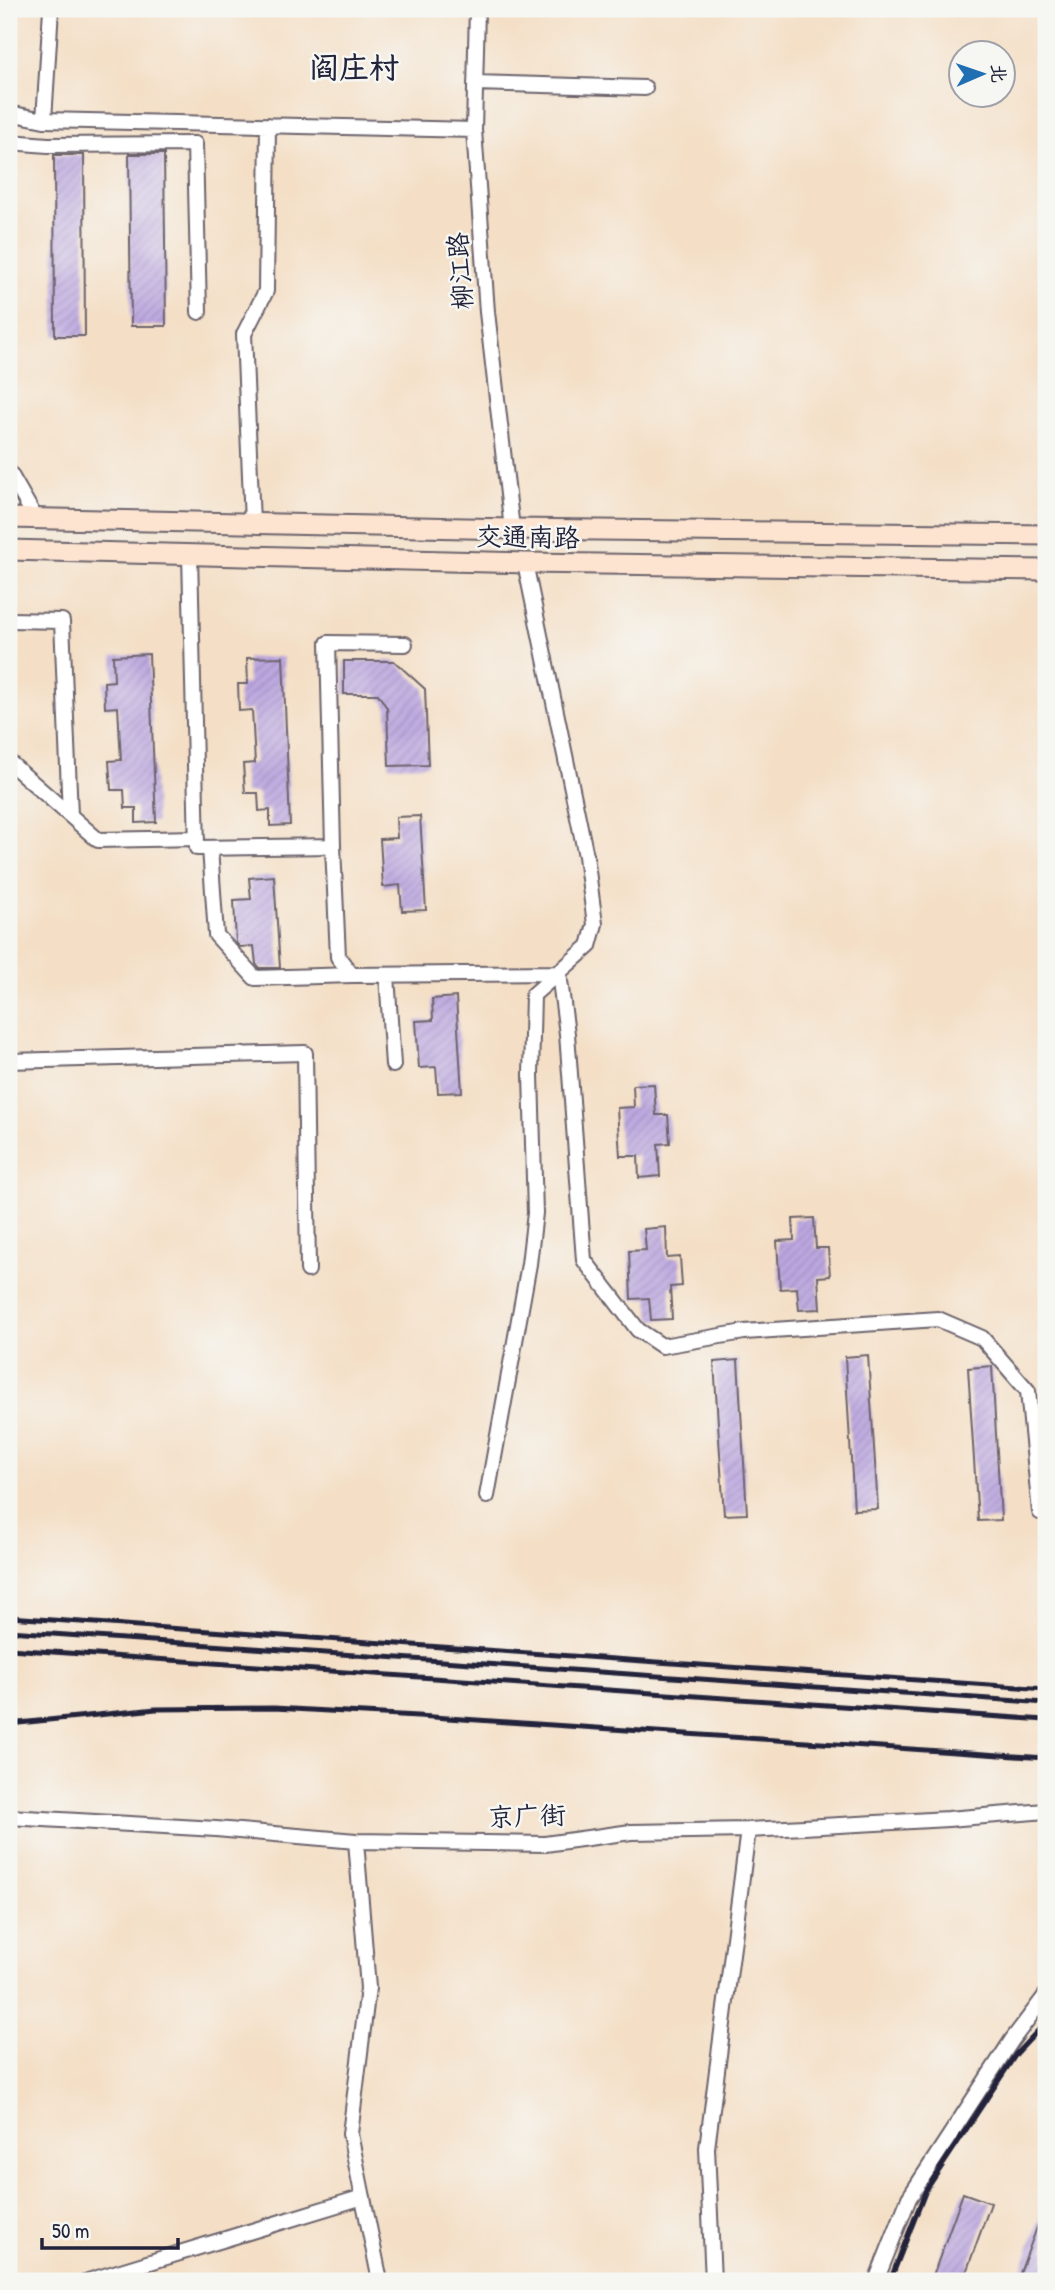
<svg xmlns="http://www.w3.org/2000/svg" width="1055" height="2290" font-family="'Patrick Hand','LXGW WenKai TC',sans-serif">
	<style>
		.building { fill: url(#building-hatch) }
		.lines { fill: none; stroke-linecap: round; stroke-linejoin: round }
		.street-casing { stroke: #6c646c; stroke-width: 18 }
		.secondary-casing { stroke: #6c646c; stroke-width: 23 }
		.street { stroke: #fff; stroke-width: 14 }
		.secondary { stroke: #fde4d1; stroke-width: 19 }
		.rail { stroke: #22223b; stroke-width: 5 }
		.labels { text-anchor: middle; stroke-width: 5; stroke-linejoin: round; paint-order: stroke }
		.street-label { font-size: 26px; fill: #22223b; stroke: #f6f6f2 }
		.quarter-label { font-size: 30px; font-weight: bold; fill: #22223b; stroke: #f6f6f2 }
	</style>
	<defs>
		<pattern id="building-hatch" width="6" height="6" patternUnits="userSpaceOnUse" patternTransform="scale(1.75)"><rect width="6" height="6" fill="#bca7df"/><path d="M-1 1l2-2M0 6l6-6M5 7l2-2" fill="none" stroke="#a18fc0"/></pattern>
	</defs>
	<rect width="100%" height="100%" fill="#f6f6f2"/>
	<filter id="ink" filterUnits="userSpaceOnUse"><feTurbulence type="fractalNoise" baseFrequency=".0143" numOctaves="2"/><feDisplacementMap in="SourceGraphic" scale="14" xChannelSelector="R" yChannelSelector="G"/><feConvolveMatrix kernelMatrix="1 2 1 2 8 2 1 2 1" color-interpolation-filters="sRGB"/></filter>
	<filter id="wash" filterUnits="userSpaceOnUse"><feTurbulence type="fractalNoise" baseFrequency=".00686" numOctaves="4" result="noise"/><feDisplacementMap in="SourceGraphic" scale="28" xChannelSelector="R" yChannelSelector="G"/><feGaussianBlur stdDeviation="1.57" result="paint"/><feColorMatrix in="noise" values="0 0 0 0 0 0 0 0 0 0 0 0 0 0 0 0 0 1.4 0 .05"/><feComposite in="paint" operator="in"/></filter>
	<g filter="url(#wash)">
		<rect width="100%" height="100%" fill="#f4dfc6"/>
		<g id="blocks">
			<!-- building -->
			<path class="building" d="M129,154H164L166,326H131Z
				M54,155H84L85,336H55Z
				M149,654L156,822L136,823V808H125L124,790H111L109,761L121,760L118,707L105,708L104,682L114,681L113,656Z
				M283,657L290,825L270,826V810L259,811L258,793H245L243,764L255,763L252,710L239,711L238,684H248L247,658Z
				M344,661H394L425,689L428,765L389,766L387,708L378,694H344Z
				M420,816L426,910L402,911L400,885L383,887L380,839L397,838L396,817Z
				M274,876L280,968H259L256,964L254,946L240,947L236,943L234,900L251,899L249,878Z
				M456,997L462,1092L438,1093L436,1067L419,1068L416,1021L433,1020L432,999Z
				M654,1084L656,1115H668L670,1143L658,1144L660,1176L639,1178L638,1156H620L617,1108L634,1107L633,1085Z
				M814,1218L816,1248H828L830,1276L818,1277L820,1309L799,1310L797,1288L780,1289L777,1241L794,1240L793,1219Z
				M666,1227L667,1258L680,1257L682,1286L670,1287L672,1319L651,1320L649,1298L631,1299L629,1251L646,1250L644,1229Z
				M868,1355L878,1509L854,1510L845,1357Z
				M738,1360L747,1514L724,1515L714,1362Z
				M992,1366L1001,1520L978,1521L968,1368Z
				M963,2193L991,2203L963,2281H931Z
				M1045,2206L1046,2281H1017Z"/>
		</g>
	</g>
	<g filter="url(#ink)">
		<use href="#blocks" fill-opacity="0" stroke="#6c646c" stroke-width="2"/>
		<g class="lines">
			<defs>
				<path id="street" d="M477,9L474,130L487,312L512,529
					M475,83L645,88
					M9,113L44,120L474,130
					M44,120L51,9
					M9,142L48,145L195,144L199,312
					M9,472L36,519
					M252,523L244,334L266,291L268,125
					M190,555L197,848L333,846L338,957L352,975L559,973L567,1034L584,1260L638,1330L662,1346L744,1332L938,1319L982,1338L1028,1391L1040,1512
					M9,620L62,621L70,815
					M9,762L98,840L197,838
					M333,846L328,643L405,644
					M210,848L216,935L255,978L352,975
					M387,975L393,1065
					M9,1061L305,1053L308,1270
					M487,1496L529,1264L535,1213L531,1075L533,995L589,946L595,924L586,856L525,563
					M9,1817L216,1829L356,1841L545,1844L631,1832L748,1830L948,1819L1046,1811
					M356,1841L368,1988L350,2134L380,2281
					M88,2281L363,2197
					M713,2281L707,2148L748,1830
					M876,2281L909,2198L1012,2040L1046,1995"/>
				<path id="secondary" d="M9,518L512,529L1046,535
					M9,550L525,563L1046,570"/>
			</defs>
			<!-- street casing -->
			<use href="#street" class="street-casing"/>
			<!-- secondary casing -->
			<use href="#secondary" class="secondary-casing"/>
			<!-- street -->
			<use href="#street" class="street"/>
			<!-- secondary -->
			<use href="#secondary" class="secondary"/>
			<!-- rail -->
			<path class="rail" d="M9,1617L1046,1689
				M9,1631L1046,1703
				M9,1649L1046,1720
				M9,1724L156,1709L274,1708L418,1716L1046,1758
				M890,2281L926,2190L1016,2054L1046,2022"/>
		</g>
	</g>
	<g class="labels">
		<!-- street labels -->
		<g class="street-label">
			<text transform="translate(460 271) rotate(-94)" y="9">柳江路</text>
			<text transform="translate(528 537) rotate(1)" y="9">交通南路</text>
			<text transform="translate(527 1816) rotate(-2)" y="9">京广街</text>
		</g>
		<!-- quarter labels -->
		<g class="quarter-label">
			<text x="354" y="78">阎庄村</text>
		</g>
	</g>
	<!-- margin -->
	<rect width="1055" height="2290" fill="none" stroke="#f6f6f2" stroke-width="35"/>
	<!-- north arrow -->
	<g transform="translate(982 74) rotate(88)"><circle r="33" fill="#f6f6f2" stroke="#a1a1a9" stroke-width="2"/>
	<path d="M0-5L12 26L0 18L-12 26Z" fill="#1f6fb2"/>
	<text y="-10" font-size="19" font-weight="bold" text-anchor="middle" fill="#22223b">北</text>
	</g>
	<!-- scale -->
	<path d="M42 2238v10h136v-10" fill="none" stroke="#22223b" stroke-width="3.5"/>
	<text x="52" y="2238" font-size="21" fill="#22223b" stroke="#f6f6f2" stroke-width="5" paint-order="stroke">50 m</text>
</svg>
